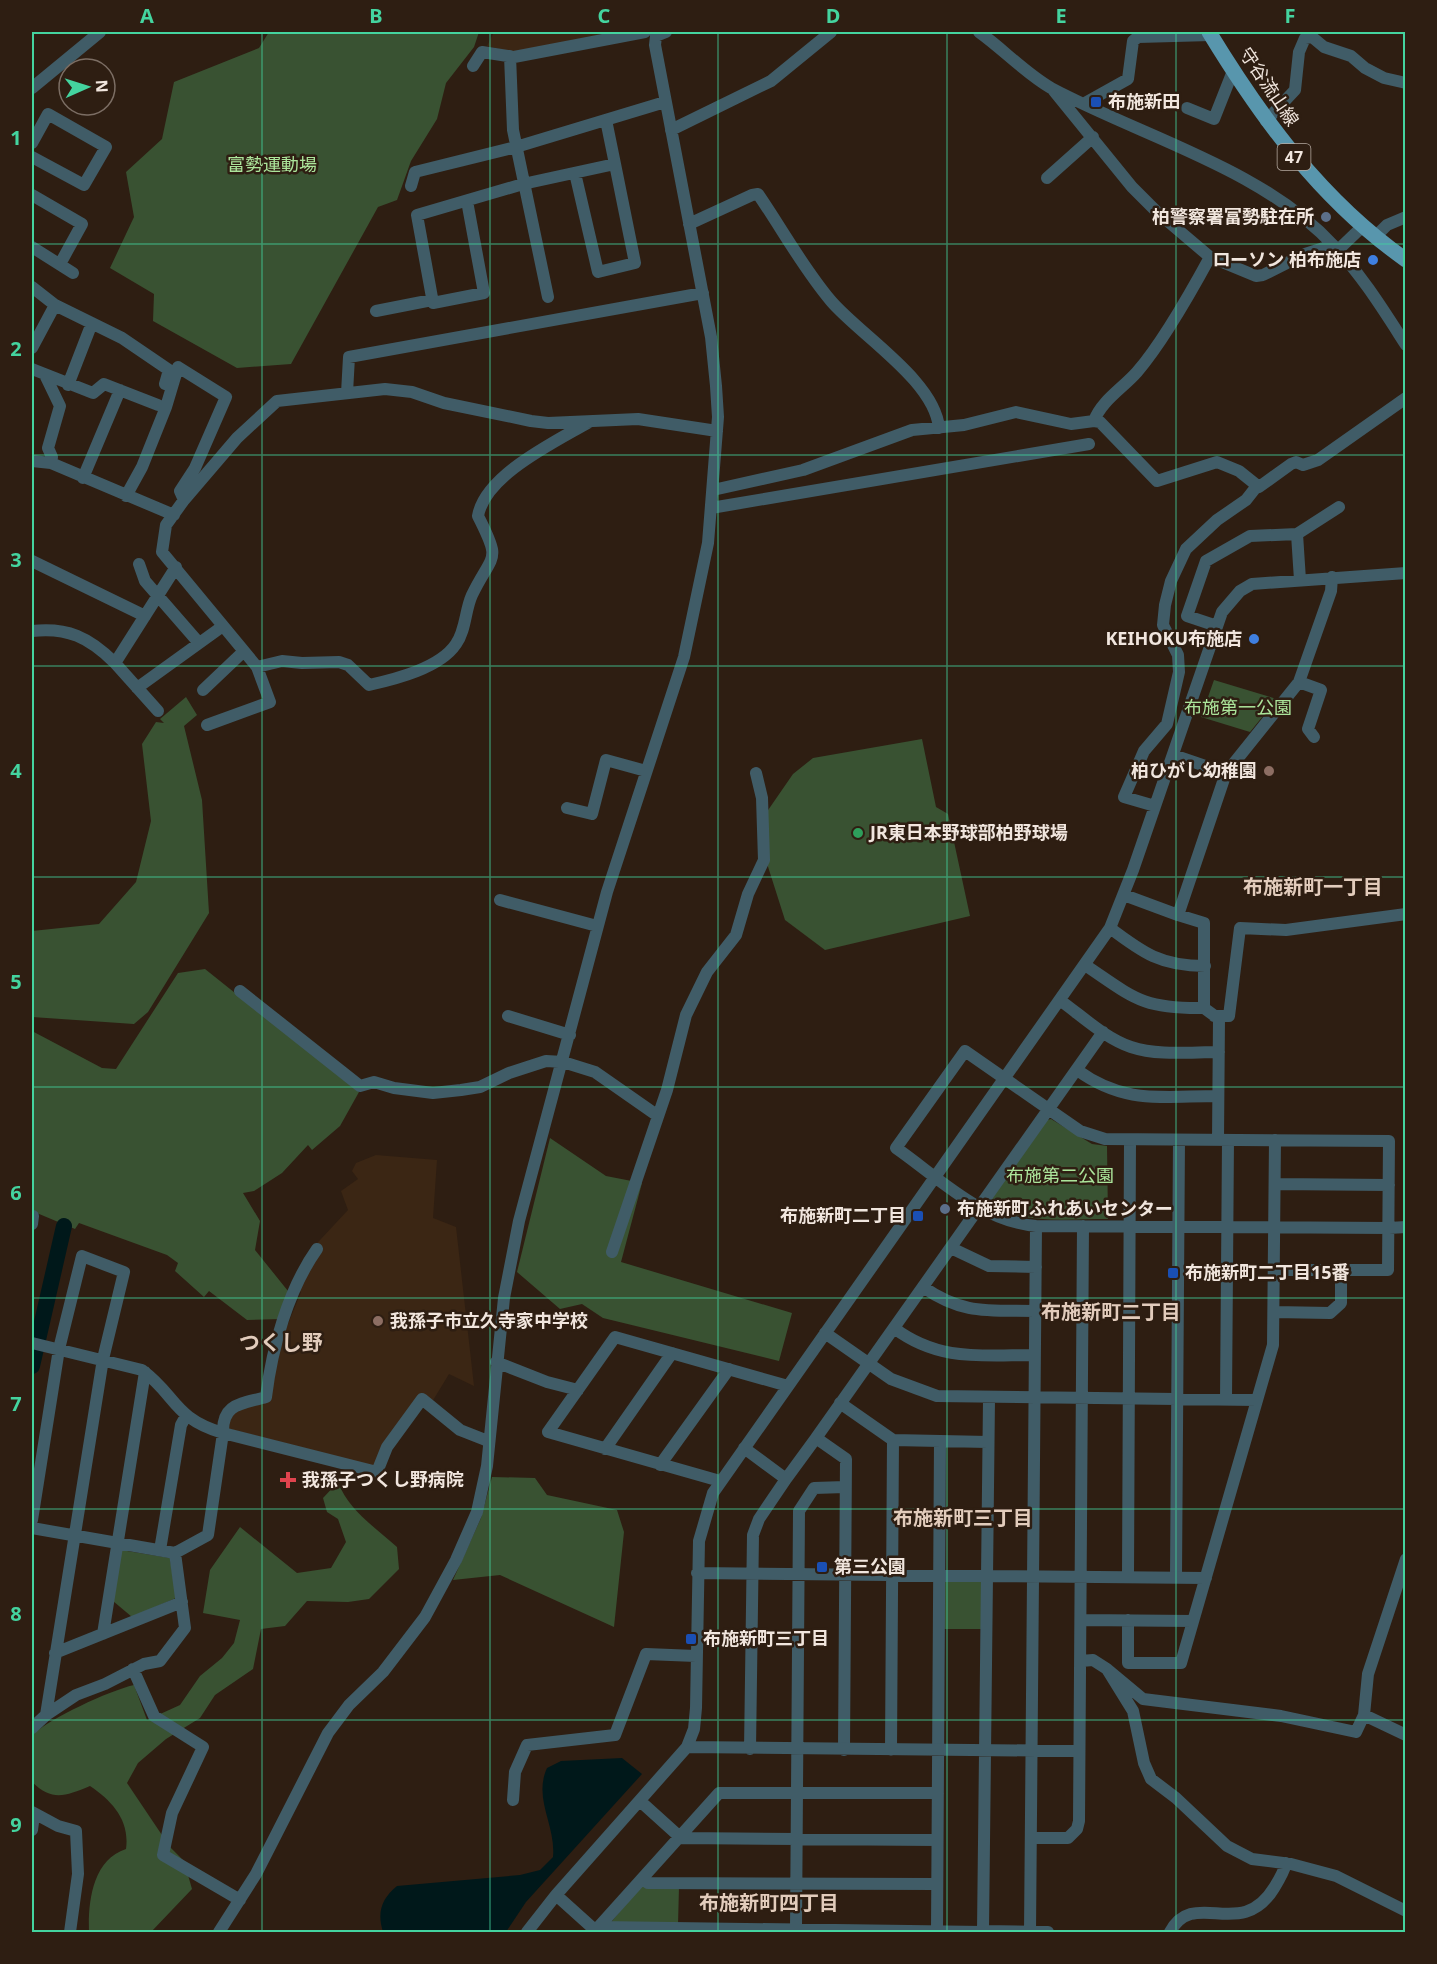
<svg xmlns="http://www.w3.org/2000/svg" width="1437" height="1964" font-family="'Noto Sans','Noto Sans JP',sans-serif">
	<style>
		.built { fill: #3b2614 }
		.green { fill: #395232 }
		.water { fill: #00181a }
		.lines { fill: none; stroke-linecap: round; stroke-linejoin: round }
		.river { stroke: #00181a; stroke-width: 16 }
		.minor { stroke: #405c67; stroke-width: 12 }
		.major { stroke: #5896ad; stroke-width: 15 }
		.grid { fill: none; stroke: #44d49f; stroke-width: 1.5; stroke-opacity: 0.55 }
		.transit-dot { fill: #1a4fb4; stroke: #2e1e12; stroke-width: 2 }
		.service-dot { fill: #5c6f8a; stroke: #2e1e12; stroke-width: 2 }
		.shop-dot { fill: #3f7fe0; stroke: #2e1e12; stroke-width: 2 }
		.education-dot { fill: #8d6e63; stroke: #2e1e12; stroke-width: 2 }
		.leisure-dot { fill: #2e9e5b; stroke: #2e1e12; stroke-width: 2 }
		.health-dot { fill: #e0444e; stroke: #2e1e12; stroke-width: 2 }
		.labels { text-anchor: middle; stroke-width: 5; stroke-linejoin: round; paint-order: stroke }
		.shield { fill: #2e1e12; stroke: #b6aaa1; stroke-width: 1.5 }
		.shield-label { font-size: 16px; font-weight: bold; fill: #f1e6de }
		.street-label { font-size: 18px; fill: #f1e6de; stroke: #2e1e12 }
		.poi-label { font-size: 18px; font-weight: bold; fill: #f1e6de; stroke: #2e1e12; text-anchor: start }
		.park-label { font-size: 18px; fill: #ace59b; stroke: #2e1e12 }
		.neighbourhood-label { font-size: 20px; font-weight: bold; fill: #e2ccbc; stroke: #2e1e12 }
		.quarter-label { font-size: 21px; font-weight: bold; fill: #e2ccbc; stroke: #2e1e12 }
		.neatline { fill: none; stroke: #44d49f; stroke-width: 2 }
		.grid-label { font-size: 20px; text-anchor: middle; font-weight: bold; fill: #44d49f }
	</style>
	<rect width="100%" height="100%" fill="#2e1e12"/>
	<!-- built -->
	<path class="built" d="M494,32H621L511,52L487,46Z
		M376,1155L437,1160L433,1218L456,1227L474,1386L449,1374L432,1402L422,1395L374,1466L226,1428L229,1414L270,1399L277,1351L301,1292L292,1288L307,1254L348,1210L341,1191L358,1179L352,1171L356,1163Z"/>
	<!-- green -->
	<path class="green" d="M269,32H479L474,47L446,83L437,119L411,161L397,200L378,207L291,364L237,368L153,321L154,294L110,268L134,217L126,172L162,139L174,82L259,48Z
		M1214,680L1277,699L1250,732L1201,717Z
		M186,697L197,715L184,726L202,800L209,913L148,1012L134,1024L32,1017V931L99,924L136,882L151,821L142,744L156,722L164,723L160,719Z
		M922,739L936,807L948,814L970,916L825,950L785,920L763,851L764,816L793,774L813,758Z
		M205,969L359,1092L340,1126L312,1150L308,1145L282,1173L254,1191L243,1193L260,1221L255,1250L288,1291L281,1319L247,1320L209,1291L204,1297L175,1271L178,1263L167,1255L79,1223L75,1229L32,1211V1031L102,1068L116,1069L178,973Z
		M1051,1119L1092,1144L1107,1146L1108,1219C1064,1219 1030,1224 989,1207V1202L1047,1120Z
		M550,1138L606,1176L642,1183L621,1262L792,1313L779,1361L603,1318L582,1304L560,1309L517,1272Z
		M492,1477L535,1478L547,1495L617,1510L624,1532L614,1627L500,1575L453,1580L481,1518Z
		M338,1482C349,1511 375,1527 397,1547L399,1569L369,1599L348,1602L307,1601L285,1626L261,1629L253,1669L215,1695L200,1718L166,1739L138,1763L127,1783L170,1847L184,1861L192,1889L151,1932H89C88,1903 92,1860 126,1849C130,1820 112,1801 90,1786C65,1796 53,1802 32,1782V1735C51,1718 108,1691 134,1685L147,1720L180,1705L200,1676L222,1658L234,1643L240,1620L203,1613L210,1570L240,1527L297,1573L331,1568L346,1542L338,1519L327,1512L323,1498Z
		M121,1550L170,1558L176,1598L132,1617L113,1601Z
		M944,1581H982V1629H944Z
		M642,1885L679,1887L678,1925L613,1924L612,1921Z"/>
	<!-- water -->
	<path class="water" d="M622,1758L642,1774L526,1902L506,1932H383C377,1913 381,1899 397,1886L520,1875L540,1870L553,1857C556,1825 533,1799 547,1768L561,1761Z"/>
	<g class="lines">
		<!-- river -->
		<path class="river" d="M32,1366L64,1226"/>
		<!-- minor -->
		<path class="minor" d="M979,32C1003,49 1025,73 1051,88C1143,137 1261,168 1333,245C1362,275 1384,311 1406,345
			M510,56L513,130L548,297
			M473,66L482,52L514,57L645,32
			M32,88L100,32
			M1054,91L1132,187L1157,212L1210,257L1256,276L1263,275L1305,254L1333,245
			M1085,103L1128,79L1133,41L1138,37L1211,35
			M1187,108L1214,119L1233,71
			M1266,121L1295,90L1299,52L1305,38L1312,37L1324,47L1351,56L1365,68L1384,78L1406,83
			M671,130L771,81L831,32
			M32,143L48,114L106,147L84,185L32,157
			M575,173L598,272L635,263L615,164
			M1047,178L1093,137
			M411,186L415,172L516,147L665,102
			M32,195L82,224L60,264
			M467,201L484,293L433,303L417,215L523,184L615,164L606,120
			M689,224L752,195L758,194C782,229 803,268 831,301C860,335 935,381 939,428
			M1375,237L1387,225L1406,217
			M32,247L73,273
			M1338,250L1363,226
			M32,287L55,305L122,338L169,370L165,384
			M376,311L432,300
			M32,348L55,305
			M32,369L93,393L104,384L158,405
			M46,377L60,406L48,448L52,457L51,463
			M68,385L92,323
			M347,393L349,357L703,293
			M1094,421L1100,422L1157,481L1217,462L1239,471L1259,487L1291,464L1296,462L1303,465L1318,460L1406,398
			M32,461L51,463L174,515
			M83,478L120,390
			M713,490L803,470L912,430L964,425L1016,412L1071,424L1094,421C1101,401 1123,388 1137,372C1163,342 1191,292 1210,257
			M126,496L142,467L166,407L178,367L226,397L195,468L180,491L184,500
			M711,508L1089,444
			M1297,534L1339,507
			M32,561L145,616
			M139,564L145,581L199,643
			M1217,626L1187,616L1206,561L1250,536L1297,534L1300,580
			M32,631C67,627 89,637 115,663L176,567
			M115,663L158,711
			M257,667L282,661L302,663L339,662L348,665L369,685C396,679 440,668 456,644C466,630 465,610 472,595C493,552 502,563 478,516C485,475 555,442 589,422
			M1299,682L1331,591L1332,577
			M137,688L223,626
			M203,690L243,652
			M207,725L270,702L257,667L162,552L166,525L184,500L237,438L277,401L385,389L412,392L444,403L531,421L548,423L638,419L717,431
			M1173,755L1226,773
			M1155,806L1124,797L1144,751L1167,724L1179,672L1178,655L1163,625L1165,605L1171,581L1186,549L1217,520L1246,500L1257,486
			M567,808L592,814L606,760L646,771
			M1124,895L1178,915
			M500,900L597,926
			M1110,928C1143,953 1161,966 1205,966
			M1085,965C1134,998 1142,1009 1204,1008
			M240,991L360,1086L374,1082L394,1088L433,1093L461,1090L480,1087L509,1073L546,1061L563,1062
			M1061,1001C1083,1017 1105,1038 1131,1047C1158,1056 1190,1052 1219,1052
			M508,1016L570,1035
			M1214,1016H1229L1240,928L1286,930L1406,914
			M563,1062L595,1072L658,1116
			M1077,1070C1125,1105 1162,1096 1218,1096
			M1218,1139L1219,1019L1204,1008V923L1178,915L1226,773L1299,682L1321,690L1308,729L1314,737
			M1275,1184L1389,1185
			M32,1224L33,1216
			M951,1248L989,1266L1036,1267
			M612,1252L667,1090L686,1015L707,972L736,935L748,894L764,860L762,798L756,773
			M1274,1270H1388L1389,1141L1105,1139L1080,1131L965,1051L896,1148C939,1178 981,1221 1036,1226L1389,1228L1406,1227
			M923,1287C963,1315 989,1310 1035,1311
			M1274,1312L1330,1313L1341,1303V1270
			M894,1328C939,1362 982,1355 1035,1355
			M825,1333L891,1379L937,1396L1257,1400
			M32,1343L142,1370C177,1396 173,1418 223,1433C222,1403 242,1404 266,1397C272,1348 288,1290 317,1249
			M496,1362L547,1382L578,1390
			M989,1399L983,1931L1048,1932
			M1226,1400L1228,1140
			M840,1403L893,1440L988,1442
			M816,1438L1103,1032
			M744,1448L786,1479L759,1519L753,1535L750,1749
			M605,1449L672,1353
			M660,1465L729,1369
			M786,1479L816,1438L846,1459L844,1750
			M720,1481L548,1432L615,1337L788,1386
			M32,1520L59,1349L82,1256L124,1272L103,1359L46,1715
			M32,1528L175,1553L208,1535L223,1433L377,1472L387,1447L422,1399L460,1430L488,1441
			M160,1550L181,1425L186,1416
			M697,1573L1206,1578
			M1128,1576L1130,1141
			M1176,1576L1179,1140
			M1081,1620L1193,1621
			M1128,1620V1663H1181L1273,1345L1275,1140
			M103,1634L145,1372
			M55,1653L182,1602
			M1081,1661L1093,1660L1107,1669L1133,1711L1144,1763L1151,1779L1176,1798L1227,1846L1252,1859L1291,1864L1336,1876L1406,1911
			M133,1669L154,1716L203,1747L172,1813L163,1855L240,1900
			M1107,1669L1143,1699L1281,1716L1356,1732L1364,1715L1368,1674L1406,1559
			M1364,1715L1406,1735
			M32,1728L46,1715L76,1695L105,1684L144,1664L160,1661L185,1628L175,1553
			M687,1747L1079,1751
			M891,1750L893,1440
			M513,1800L515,1772L527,1745L615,1735L646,1654L696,1656
			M640,1801L681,1838L937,1840
			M32,1812L58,1826L76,1831L78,1874L70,1932
			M32,1830L34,1815
			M1032,1838H1068L1077,1829L1079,1821L1083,1226
			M643,1879L648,1883L937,1884
			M556,1895L596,1931
			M599,1927L983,1932
			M796,1929L799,1511L814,1488L845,1487
			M937,1930L940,1441
			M219,1932L256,1874L328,1733L349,1705L383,1672L425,1617L456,1560L477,1512L487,1466L504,1298L519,1221L607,892L684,657L708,543L718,417L716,386L711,337L655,45L656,36L666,32
			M527,1932L556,1895L687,1747L694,1729L696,1708L699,1541L713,1493L1110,928L1133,870L1222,612L1240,591L1252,584L1406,573
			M594,1932L719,1793H938
			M1030,1932L1036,1226
			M1170,1932C1194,1887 1241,1942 1274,1888C1279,1880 1284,1872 1286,1863"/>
		<!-- major -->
		<path class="major" d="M1209,32C1262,119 1321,200 1406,260"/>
	</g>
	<!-- grid -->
	<path class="grid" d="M262,32V1932M490,32V1932M718,32V1932M947,32V1932M1176,32V1932M32,244H1406M32,455H1406M32,666H1406M32,877H1406M32,1087H1406M32,1298H1406M32,1509H1406M32,1720H1406"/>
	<!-- markers -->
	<g class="transit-dot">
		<rect x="1090" y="96" width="12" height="12" rx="3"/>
		<rect x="912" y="1210" width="12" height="12" rx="3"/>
		<rect x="1167" y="1267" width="12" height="12" rx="3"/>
		<rect x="816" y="1561" width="12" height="12" rx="3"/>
		<rect x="685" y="1633" width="12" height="12" rx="3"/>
	</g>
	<g class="service-dot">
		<circle cx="1326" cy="217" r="6"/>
		<circle cx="945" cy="1209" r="6"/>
	</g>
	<g class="shop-dot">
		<circle cx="1373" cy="260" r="6"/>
		<circle cx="1254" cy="639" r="6"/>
	</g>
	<g class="education-dot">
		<circle cx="1269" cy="771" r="6"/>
		<circle cx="378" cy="1321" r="6"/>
	</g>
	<circle class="leisure-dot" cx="858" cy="833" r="6"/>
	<path class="health-dot" d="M285 1471h6v6h6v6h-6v6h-6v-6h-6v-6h6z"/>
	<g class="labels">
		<!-- shield labels -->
		<rect class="shield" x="1277.5" y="144" width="33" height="26" rx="4.5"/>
		<g class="shield-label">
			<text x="1294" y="163">47</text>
		</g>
		<!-- street labels -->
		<g class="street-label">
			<text transform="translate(1269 87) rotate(56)" y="6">守谷流山線</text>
		</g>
		<!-- poi labels -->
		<g class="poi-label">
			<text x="1108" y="108">布施新田</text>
			<text x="1314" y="223" text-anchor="end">柏警察署富勢駐在所</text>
			<text x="1361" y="266" text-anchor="end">ローソン 柏布施店</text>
			<text x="1242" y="645" text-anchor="end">KEIHOKU布施店</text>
			<text x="1257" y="777" text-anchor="end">柏ひがし幼稚園</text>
			<text x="870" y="839">JR東日本野球部柏野球場</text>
			<text x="957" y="1215">布施新町ふれあいセンター</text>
			<text x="906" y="1222" text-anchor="end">布施新町二丁目</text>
			<text x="1185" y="1279">布施新町二丁目15番</text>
			<text x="390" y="1327">我孫子市立久寺家中学校</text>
			<text x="302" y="1486">我孫子つくし野病院</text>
			<text x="834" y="1573">第三公園</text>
			<text x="703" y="1645">布施新町三丁目</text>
		</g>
		<!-- park labels -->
		<g class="park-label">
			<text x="272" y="171">富勢運動場</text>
			<text x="1238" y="714">布施第一公園</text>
			<text x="1060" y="1182">布施第二公園</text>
		</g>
		<!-- neighbourhood labels -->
		<g class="neighbourhood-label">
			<text x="1313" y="894">布施新町一丁目</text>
			<text x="1111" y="1319">布施新町二丁目</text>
			<text x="963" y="1525">布施新町三丁目</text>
			<text x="769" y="1910">布施新町四丁目</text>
		</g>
		<!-- quarter labels -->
		<g class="quarter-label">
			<text x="281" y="1350">つくし野</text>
		</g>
	</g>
	<!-- border -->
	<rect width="1437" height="1964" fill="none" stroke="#2e1e12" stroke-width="66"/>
	<!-- north arrow -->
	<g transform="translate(87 87) rotate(87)"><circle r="28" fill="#2e1e12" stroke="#7c6e64" stroke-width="1.5"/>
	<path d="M0-4.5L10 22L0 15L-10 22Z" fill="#44d49f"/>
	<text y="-9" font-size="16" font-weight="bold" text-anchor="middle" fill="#f1e6de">N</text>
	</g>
	<rect x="33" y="33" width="1371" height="1898" class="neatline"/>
	<g class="grid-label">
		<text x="147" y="23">A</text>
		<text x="376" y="23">B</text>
		<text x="604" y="23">C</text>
		<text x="833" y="23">D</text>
		<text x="1061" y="23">E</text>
		<text x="1290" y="23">F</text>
		<text x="16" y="145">1</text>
		<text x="16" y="356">2</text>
		<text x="16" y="567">3</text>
		<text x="16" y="778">4</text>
		<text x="16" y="989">5</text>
		<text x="16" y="1200">6</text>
		<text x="16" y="1411">7</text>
		<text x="16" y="1621">8</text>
		<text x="16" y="1832">9</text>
	</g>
</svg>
